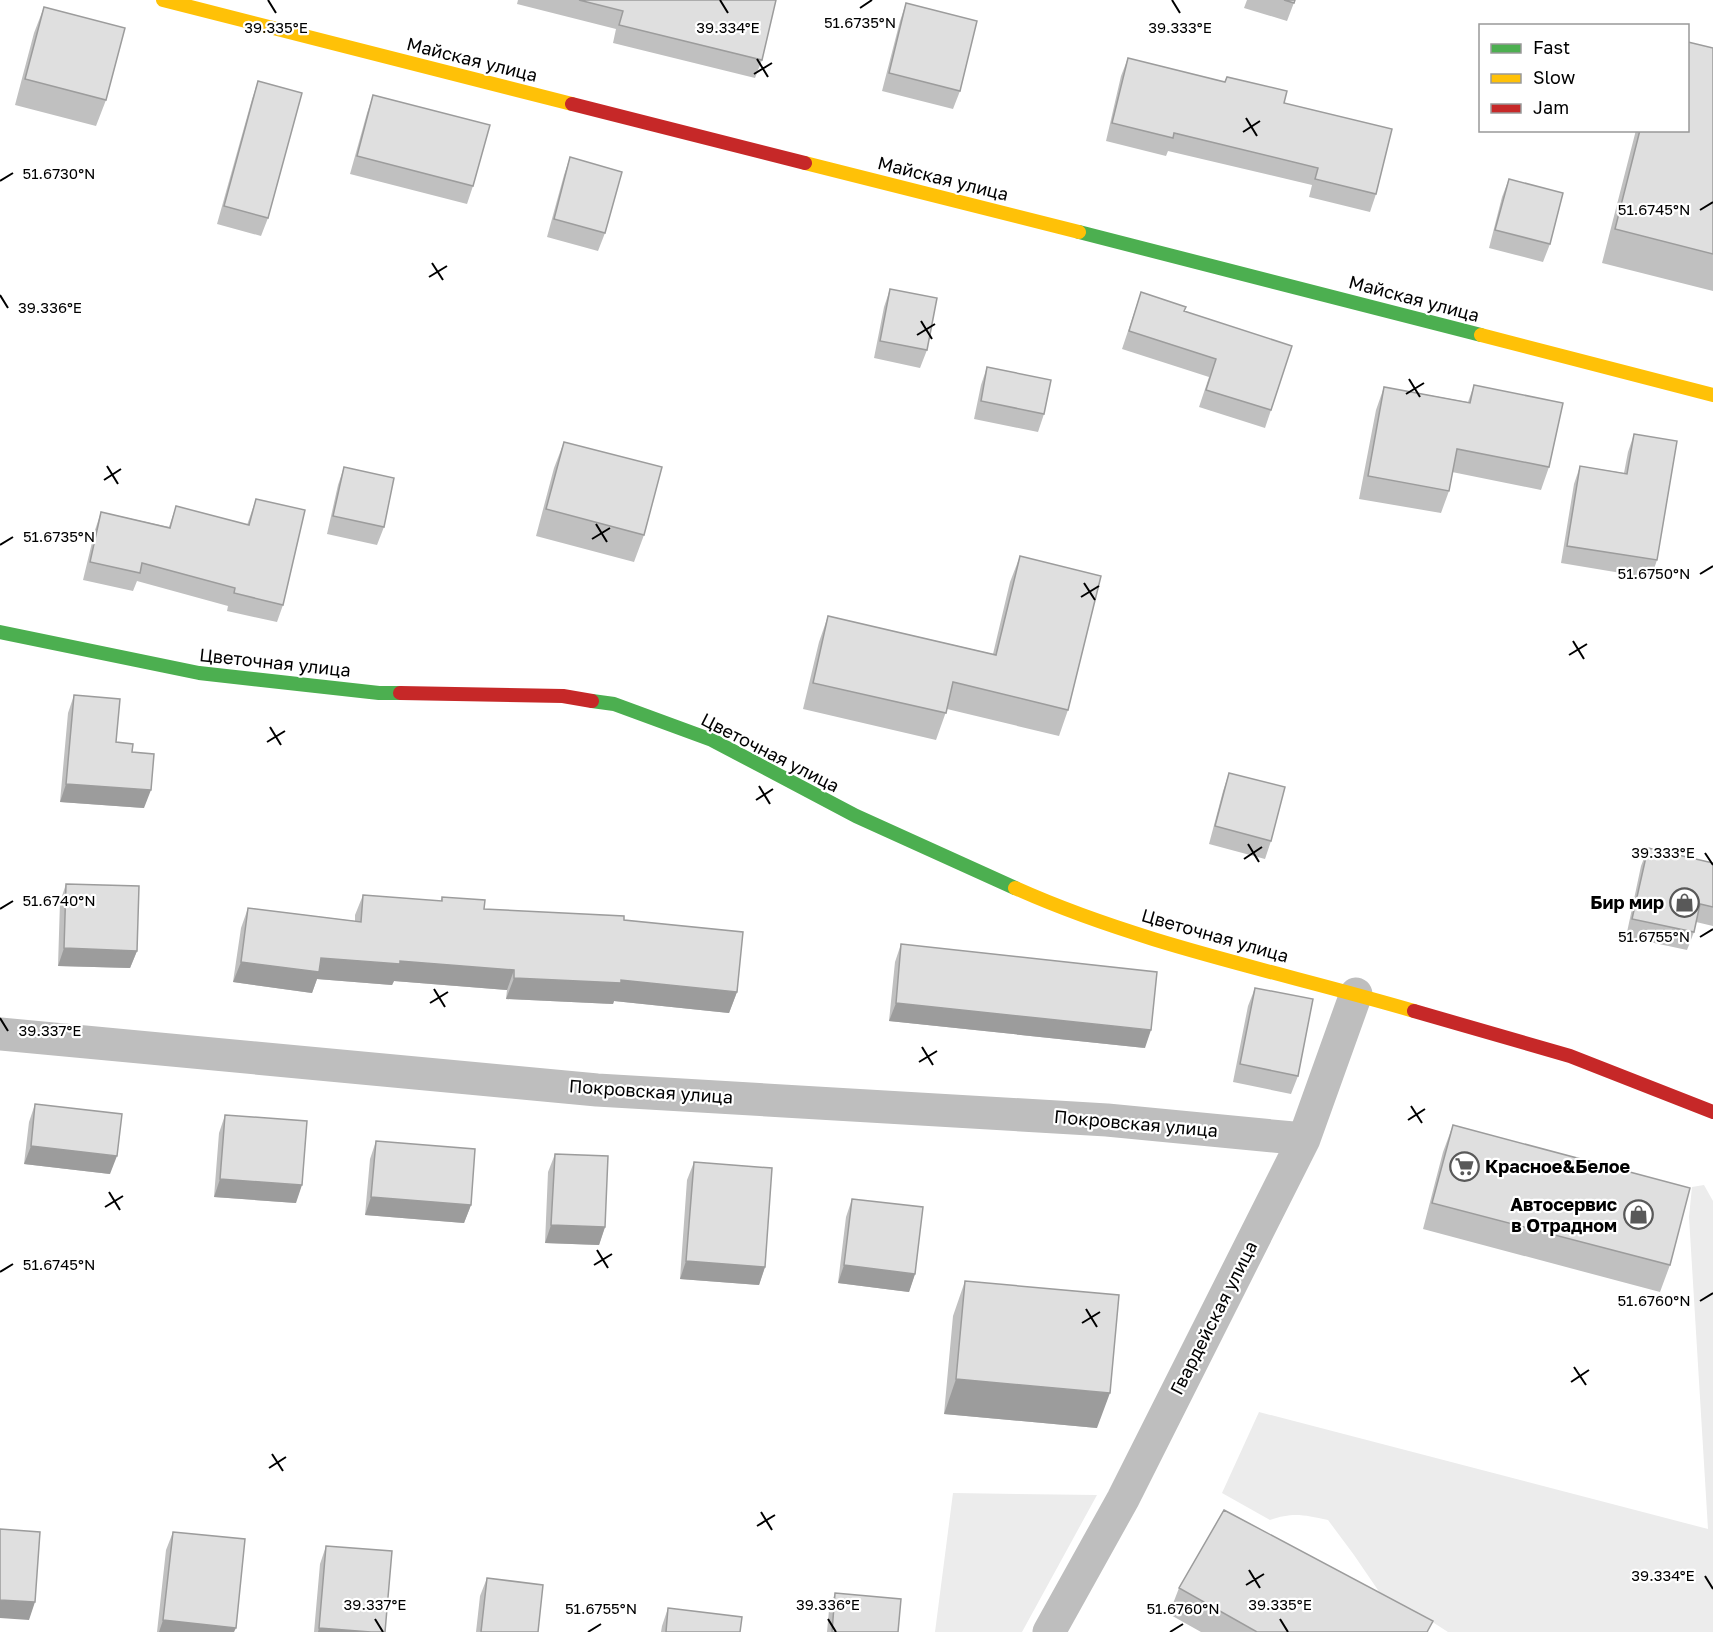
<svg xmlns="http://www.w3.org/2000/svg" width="1713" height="1632" font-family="'Golos Text',sans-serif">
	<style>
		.green { fill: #ececec }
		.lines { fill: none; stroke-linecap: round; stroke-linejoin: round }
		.street { stroke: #bebebe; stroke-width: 33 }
		.fast { stroke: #4caf50; stroke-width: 14 }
		.slow { stroke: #ffc107; stroke-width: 14 }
		.jam { stroke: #c62828; stroke-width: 14 }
		.wall { fill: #c0c0c0 }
		.shaded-wall { fill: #9c9c9c }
		.building { fill: #dfdfdf; stroke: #9c9c9c; stroke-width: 1.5 }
		.ticks { fill: none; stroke: #000; stroke-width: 2 }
		.labels { text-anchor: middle; stroke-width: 4.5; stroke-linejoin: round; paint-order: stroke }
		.street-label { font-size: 18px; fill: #000; stroke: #fff }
		.poi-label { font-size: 18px; font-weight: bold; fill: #000; stroke: #fff; text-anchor: end }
		.ticks-label { font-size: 15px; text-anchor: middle; fill: #000; stroke: #fff; stroke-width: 4.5; stroke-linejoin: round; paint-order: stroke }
	</style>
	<rect width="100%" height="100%" fill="#fff"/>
	<!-- green -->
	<path class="green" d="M1704,1185L1713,1201V1632H1448L1420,1614L1382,1596L1354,1555L1328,1520C1304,1515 1293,1512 1270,1520L1222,1493L1259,1412L1708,1529L1689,1217L1692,1187Z
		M953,1493L1097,1495L1022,1632H935Z"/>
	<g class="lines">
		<!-- street -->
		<path class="street" d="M0,1034L597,1090L1107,1120L1304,1139
			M1049,1632L1123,1499L1304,1139L1356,994"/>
		<!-- fast -->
		<path class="fast" d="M1079,232L1481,335
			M0,632L199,673L379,693H400
			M592,701L614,704L712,740L856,816L1015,888"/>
		<!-- slow -->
		<path class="slow" d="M163,0L572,104
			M805,163L1079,232
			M1481,335L1713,395
			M1015,888C1142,945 1281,972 1414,1011"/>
		<!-- jam -->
		<path class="jam" d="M572,104L805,163
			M400,693L563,696L592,701
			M1414,1011L1570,1056L1713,1112"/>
	</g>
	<!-- wall -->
	<path class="wall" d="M518,0H776L762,60L755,78L613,43L616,29L517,4Z
		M1247,0H1295L1287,21L1244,8Z
		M906,3L960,91L953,109L882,91L900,21Z
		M44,7L106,100L96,126L15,105L34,33Z
		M1713,48V291L1602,263L1636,130H1688Z
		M1128,58L1225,82L1227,77L1284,103L1376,194L1370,212L1309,197L1312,185L1168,151L1166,156L1106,141L1121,76Z
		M258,81L268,218L261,236L217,224L252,99Z
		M373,95L473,186L467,204L350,174L367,113Z
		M570,157L605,233L598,251L547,237L564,175Z
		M1509,179L1550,244L1543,262L1489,248L1502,197Z
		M890,289L927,350L920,368L874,358L884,307Z
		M1141,292L1184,311L1271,410L1265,428L1199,407L1209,377L1122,349Z
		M987,367L1044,414L1038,432L974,419L981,385Z
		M1474,385L1549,467L1541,490L1452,472L1449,491L1441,513L1359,499L1376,410L1384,387L1468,402Z
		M1634,434L1657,560L1651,578L1561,563L1574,484L1580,466L1624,473L1628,452Z
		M564,442L644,535L634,562L536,536L554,468Z
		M344,467L384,527L377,545L327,534L338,485Z
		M256,499L283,605L277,622L227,611L228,606L137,581L133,591L83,580L95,530L101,512L169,527L176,506L247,525Z
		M1020,556L1068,710L1059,736L947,709L936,740L803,709L819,642L828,616L993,654L1010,582Z
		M74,695L116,742L132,752L144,808L60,802L68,713Z
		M1229,773L1271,841L1265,859L1209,844L1223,791Z
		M1648,848L1713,863V926L1696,922L1694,932L1687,950L1626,937L1641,866Z
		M66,884L137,951L130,968L58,966L60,902Z
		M363,895L441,901L442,897L484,909L624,920L737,992L729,1013L614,1001L613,1004L506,999L507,990L394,981L392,985L317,979L312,993L233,982L241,928L248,908L355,921V915Z
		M901,944L1145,1048L889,1021L895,962Z
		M1255,988L1298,1076L1291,1094L1233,1082L1248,1006Z
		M35,1104L110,1174L24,1164L29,1122Z
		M225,1115L296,1203L214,1197L219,1133Z
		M1453,1125L1670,1265L1660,1292L1423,1229L1443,1152Z
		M376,1141L471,1205L464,1223L365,1215L370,1159Z
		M555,1154L605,1227L599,1245L545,1243L548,1172Z
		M694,1162L765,1267L759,1285L680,1279L687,1180Z
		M852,1199L915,1274L909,1292L838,1283L846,1217Z
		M965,1281L1097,1428L944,1414L953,1316Z
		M173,1532L234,1632H157L166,1550Z
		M326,1546L385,1632H314L320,1564Z
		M487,1578L538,1632H476L480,1596Z
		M1179,1588L1429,1632H1201L1169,1614Z
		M835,1593L898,1632H827L829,1610Z
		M668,1608L740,1632H661L662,1626Z"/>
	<!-- shaded-wall -->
	<path class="shaded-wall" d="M66,784L151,790L144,808L60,802Z
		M64,948L137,951L130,968L58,966Z
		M321,958L400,961L514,970L507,990L394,981L392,985L317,979L312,993L233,982L241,962Z
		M514,978L621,980L737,992L729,1013L614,1001L613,1004L506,999Z
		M896,1003L1151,1030L1145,1048L889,1021Z
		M31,1146L117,1156L110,1174L24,1164Z
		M220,1179L302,1185L296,1203L214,1197Z
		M371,1197L471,1205L464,1223L365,1215Z
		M551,1225L605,1227L599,1245L545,1243Z
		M686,1261L765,1267L759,1285L680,1279Z
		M844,1265L915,1274L909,1292L838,1283Z
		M956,1379L1110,1393L1097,1428L944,1414Z
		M0,1600L35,1602L29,1620L0,1618Z
		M163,1620L236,1628L234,1632H159Z
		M319,1628L371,1632H318Z"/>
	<!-- building -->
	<path class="building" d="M579,0H776L762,60L619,25L623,11Z
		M1284,0H1295L1294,3Z
		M906,3L977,21L960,91L889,73Z
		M44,7L125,28L106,100L25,79Z
		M1688,42L1713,48V254L1615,229L1640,130H1688Z
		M1128,58L1225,82L1227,77L1287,91L1284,103L1392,129L1376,194L1315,179L1318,168L1174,133L1173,138L1112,123Z
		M258,81L302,93L268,218L224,206Z
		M373,95L490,125L473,186L357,156Z
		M570,157L622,172L605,233L554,219Z
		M1509,179L1563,193L1550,244L1495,230Z
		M890,289L937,298L927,350L880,341Z
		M1141,292L1186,307L1184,311L1292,346L1271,410L1206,390L1216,359L1129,331Z
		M987,367L1051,380L1044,414L981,401Z
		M1474,385L1563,403L1549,467L1457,449L1449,491L1368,476L1384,387L1470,403Z
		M1634,434L1677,441L1657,560L1567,546L1580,466L1627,474Z
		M564,442L662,467L644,535L546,509Z
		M344,467L394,478L384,527L333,516Z
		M256,499L305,510L283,605L234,593L235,588L142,563L140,573L90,562L101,512L170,528L176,506L249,525Z
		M1020,556L1101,576L1068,710L953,682L946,713L813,683L828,616L996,655Z
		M74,695L120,699L116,742L133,744L132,752L154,754L151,790L66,784Z
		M1229,773L1285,787L1271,841L1215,826Z
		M1648,848L1713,863V907L1700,904L1694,932L1632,919Z
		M66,884L139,886L137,951L64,948Z
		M363,895L442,901V897L485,900L484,909L624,916V920L743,932L737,992L621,980V983L514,978V970L400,961V964L321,958L319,972L241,962L248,908L361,922Z
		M901,944L1157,972L1151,1030L896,1003Z
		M1255,988L1313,999L1298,1076L1240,1064Z
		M35,1104L122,1114L117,1156L31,1146Z
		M225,1115L307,1121L302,1185L220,1179Z
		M1453,1125L1690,1188L1670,1265L1432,1203Z
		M376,1141L475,1149L471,1205L371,1197Z
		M555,1154L608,1156L605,1227L551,1225Z
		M694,1162L772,1168L765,1267L686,1261Z
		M852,1199L923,1207L915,1274L844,1265Z
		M965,1281L1119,1295L1110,1393L956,1379Z
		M1224,1510L1433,1621L1427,1632H1257L1179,1588Z
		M0,1529L40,1532L35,1602L0,1600Z
		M173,1532L245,1539L236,1628L163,1620Z
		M326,1546L392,1551L385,1632H371L319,1628Z
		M487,1578L543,1585L538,1632H481Z
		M835,1593L901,1599L898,1632H832Z
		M668,1608L742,1617L740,1632H666Z"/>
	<!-- ticks -->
	<path class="ticks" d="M268,0L276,13M720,0L728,13M1172,0L1180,13M860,8L872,0M757,59L768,77M754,74L772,63M1246,118L1257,136M1243,132L1260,121M0,181L13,173M1700,210L1713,202M432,263L443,280M429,277L447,266M0,295L8,308M921,321L932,339M917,335L935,324M1409,379L1420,397M1406,394L1424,383M107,466L118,484M104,480L121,469M596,524L607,542M592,539L610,528M0,545L13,537M1700,574L1713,566M1084,583L1095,600M1081,597L1099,586M1573,641L1584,659M1569,655L1587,644M270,727L281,745M267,742L285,731M759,786L770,804M756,800L773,789M1248,844L1259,862M1705,853L1713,865M1244,859L1262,847M0,909L13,901M1700,937L1713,929M434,989L445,1007M430,1003L448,992M0,1018L8,1031M922,1047L933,1065M919,1062L937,1051M1411,1106L1422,1123M1408,1120L1425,1109M109,1192L120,1210M105,1207L123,1196M597,1250L608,1268M594,1265L612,1254M0,1272L13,1264M1700,1301L1713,1293M1086,1309L1097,1327M1082,1323L1100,1312M1574,1367L1586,1385M1571,1382L1589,1370M272,1454L283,1471M269,1468L286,1457M761,1512L772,1530M757,1526L775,1515M1249,1570L1260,1588M1705,1576L1713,1589M1246,1585L1264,1574M375,1619L383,1632M828,1619L836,1632M1280,1619L1288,1632M588,1632L601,1624M1170,1632L1183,1624"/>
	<!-- icons -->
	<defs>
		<symbol id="shop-ring" viewBox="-11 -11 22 22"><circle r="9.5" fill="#fff" stroke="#595959" stroke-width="1.5"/><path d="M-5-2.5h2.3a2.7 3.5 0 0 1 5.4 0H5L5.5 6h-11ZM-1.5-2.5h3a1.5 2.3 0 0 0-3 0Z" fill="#595959"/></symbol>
		<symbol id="supermarket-ring" viewBox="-11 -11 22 22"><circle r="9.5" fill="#fff" stroke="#595959" stroke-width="1.5"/><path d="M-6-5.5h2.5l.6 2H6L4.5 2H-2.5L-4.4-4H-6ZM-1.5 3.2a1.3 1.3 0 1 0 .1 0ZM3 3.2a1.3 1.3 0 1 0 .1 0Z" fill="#595959"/></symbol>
	</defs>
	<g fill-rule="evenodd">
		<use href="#shop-ring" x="1668" y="886" width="33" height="33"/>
		<use href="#supermarket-ring" x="1448" y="1150" width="33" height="33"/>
		<use href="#shop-ring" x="1622" y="1198" width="33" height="33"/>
	</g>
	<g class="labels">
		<!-- street labels -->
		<g class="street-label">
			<text transform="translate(472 60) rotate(14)" y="6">Майская улица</text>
			<text transform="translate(943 179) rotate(14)" y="6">Майская улица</text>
			<text transform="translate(1414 299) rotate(15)" y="6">Майская улица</text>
			<text transform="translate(275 663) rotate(6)" y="6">Цветочная улица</text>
			<text transform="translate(770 753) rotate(27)" y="6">Цветочная улица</text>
			<text transform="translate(1215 936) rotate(16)" y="6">Цветочная улица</text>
			<text transform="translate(651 1092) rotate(4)" y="6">Покровская улица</text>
			<text transform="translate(1136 1124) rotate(5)" y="6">Покровская улица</text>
			<text transform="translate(1214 1318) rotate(-63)" y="6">Гвардейская улица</text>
		</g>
		<!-- poi labels -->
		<g class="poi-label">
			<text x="1664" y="909">Бир мир</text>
			<text x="1485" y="1173" text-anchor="start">Красное&amp;Белое</text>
			<text x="1617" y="1211">Автосервис<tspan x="1617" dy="21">в Отрадном</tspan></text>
		</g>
	</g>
	<g class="ticks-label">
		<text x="860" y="28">51.6735°N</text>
		<text x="1180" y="33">39.333°E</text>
		<text x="276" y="33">39.335°E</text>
		<text x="728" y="33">39.334°E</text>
		<text x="59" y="179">51.6730°N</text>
		<text x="1654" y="215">51.6745°N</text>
		<text x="50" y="313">39.336°E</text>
		<text x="59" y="542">51.6735°N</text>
		<text x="1654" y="579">51.6750°N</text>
		<text x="1663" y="858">39.333°E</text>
		<text x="59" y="906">51.6740°N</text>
		<text x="1654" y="942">51.6755°N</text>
		<text x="50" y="1036">39.337°E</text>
		<text x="59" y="1270">51.6745°N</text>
		<text x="1654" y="1306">51.6760°N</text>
		<text x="1663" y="1581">39.334°E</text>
		<text x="375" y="1610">39.337°E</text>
		<text x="828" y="1610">39.336°E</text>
		<text x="1280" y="1610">39.335°E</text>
		<text x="601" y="1614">51.6755°N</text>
		<text x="1183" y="1614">51.6760°N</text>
	</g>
	<!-- legend -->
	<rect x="1479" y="24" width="210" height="108" fill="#ffffff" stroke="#999999" stroke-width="1.5"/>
	<rect x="1491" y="44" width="30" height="9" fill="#4caf50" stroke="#999999" stroke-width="1.5"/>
	<text x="1533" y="54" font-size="18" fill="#000000">Fast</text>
	<rect x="1491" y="74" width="30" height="9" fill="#ffc107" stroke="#999999" stroke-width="1.5"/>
	<text x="1533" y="84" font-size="18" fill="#000000">Slow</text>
	<rect x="1491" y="104" width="30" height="9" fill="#c62828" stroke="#999999" stroke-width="1.5"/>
	<text x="1533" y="114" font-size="18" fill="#000000">Jam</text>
</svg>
